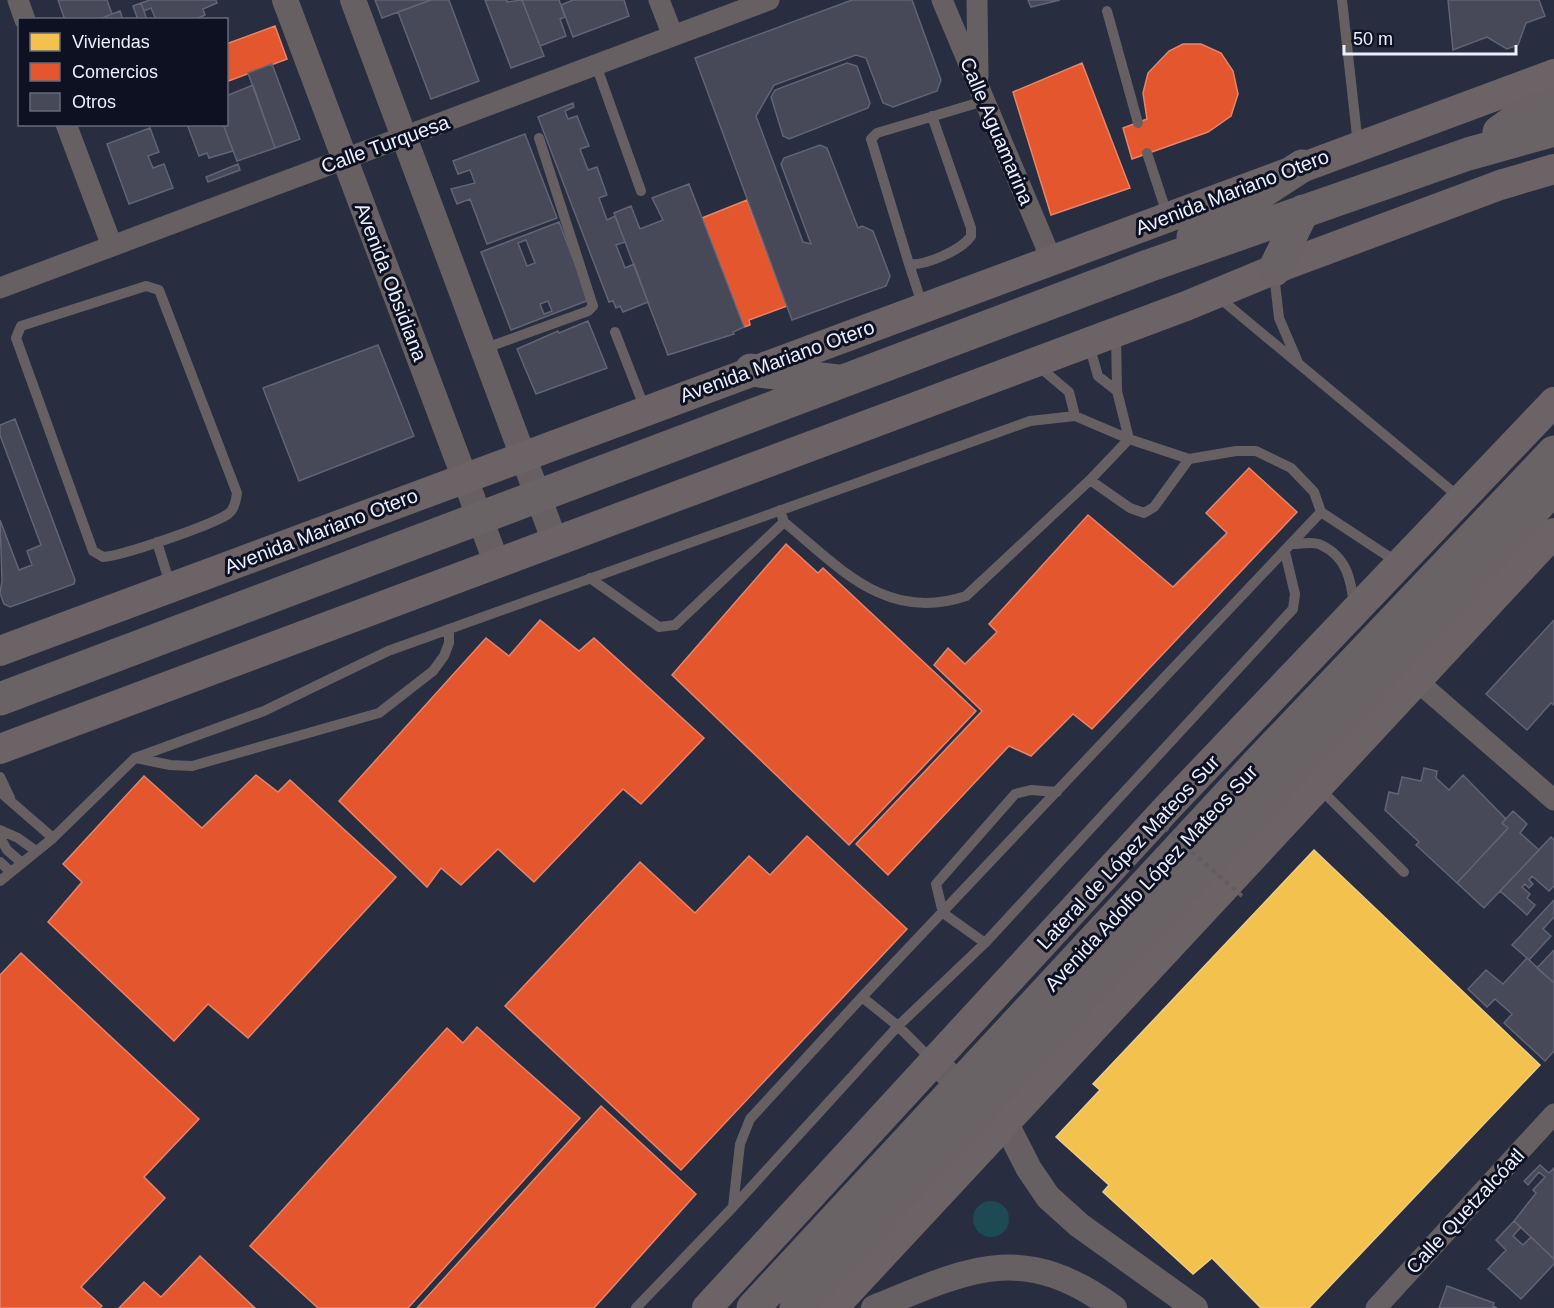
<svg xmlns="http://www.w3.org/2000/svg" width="1554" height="1308" font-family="Helvetica,sans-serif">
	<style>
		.water { fill: #1e4a54 }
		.homes { fill: #f2c14e; stroke: #f0cf83; stroke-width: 1.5 }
		.shops { fill: #e4572e; stroke: #e6856c; stroke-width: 1.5 }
		.building { fill: #474858; stroke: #626374; stroke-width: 1.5; fill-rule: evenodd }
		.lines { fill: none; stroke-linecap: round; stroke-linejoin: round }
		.service { stroke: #666062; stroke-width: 10 }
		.minor { stroke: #666062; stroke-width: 21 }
		.tertiary { stroke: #666062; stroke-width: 26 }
		.secondary { stroke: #6b6365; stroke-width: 30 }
		.primary { stroke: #696366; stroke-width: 33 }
		.path-bridge { stroke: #605d63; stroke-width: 4; stroke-dasharray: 4.5 4.5; stroke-linecap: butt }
		.labels { text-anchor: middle; stroke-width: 6; stroke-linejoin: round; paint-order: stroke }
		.street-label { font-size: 20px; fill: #ebeffe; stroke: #0d1121 }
	</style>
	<rect width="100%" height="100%" fill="#282d40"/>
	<!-- water -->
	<path class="water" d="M973 1219a18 18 0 1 1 36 0a18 18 0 1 1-36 0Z"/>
	<!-- homes -->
	<path class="homes" d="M1314,850L1540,1065L1309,1308H1261L1212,1258L1193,1274L1103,1192L1109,1185L1056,1137L1100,1090L1093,1084Z"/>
	<!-- shops -->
	<path class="shops" d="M275,26L287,59L226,82V44Z
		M1183,44H1201L1221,53L1233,71L1238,94L1231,116L1208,132L1132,159L1123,128L1147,119L1143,93L1148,73L1169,51Z
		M1082,63L1130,188L1051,215L1013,92Z
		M747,200L787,306L749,320L750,325L744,327L702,218Z
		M1249,468L1297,512L1092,729L1073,714L1031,756L1009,746L888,875L856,844L982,711L934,665L948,648L965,664L997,632L989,624L1088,515L1173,587L1227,533L1206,513Z
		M786,544L818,573L823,568L976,711L849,845L672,675Z
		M540,620L579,651L594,638L704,738L641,804L623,789L534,882L498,849L461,885L441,868L427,887L339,801L486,638L509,656Z
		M256,775L278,792L290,780L396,877L248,1038L208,1004L174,1041L48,922L82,882L63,864L144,776L202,828Z
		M807,836L907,929L681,1170L505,1006L640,862L695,913L749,856L770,875Z
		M21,953L199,1119L144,1177L165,1198L81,1287L102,1306L100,1308H0V975Z
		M477,1027L580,1118L408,1308H318L250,1246L447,1028L463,1043Z
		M601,1106L696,1194L594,1308H417Z
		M200,1256L255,1308H119L144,1282L161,1297Z"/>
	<!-- building -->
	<path class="building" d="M58,0H107L112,14L98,20H65Z
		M150,0H216L217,3L203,9L205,15L194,20H156L151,8L144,11L141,3Z
		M375,0H431L382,18Z
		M431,0H449L479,81L431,99L398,12Z
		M485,0H507V2L522,0L544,56L511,68Z
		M522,0H559L565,17L560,19L566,36L540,46Z
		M573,0H624L629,16L573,37L561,5Z
		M852,0H912L941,80L937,91L893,107L883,103L866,58L856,55L774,85L756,116L803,242L811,244L781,164L784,158L820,145L827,148L858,228L862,226L873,231L890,276L886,286L792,320L695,58Z
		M1028,0H1060L1031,7Z
		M1448,0H1539L1545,16L1526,23L1518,45L1507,49L1487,37L1453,50Z
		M141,3L144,11L147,20H138L133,6Z
		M120,11L123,20H98L112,14Z
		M847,63L857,66L870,103L868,108L789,139L783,136L771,97L775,90Z
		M272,64L300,139L275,148L248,73Z
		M253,85L275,148L237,161L223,124H226V96Z
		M573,103L574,107L565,111L568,119L577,116L589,146L580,149L588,170L597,167L607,195L599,198L607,220L615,216L625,242L616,245L625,268L634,264L648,302L623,312L620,306L616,308L613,301L609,302L538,117Z
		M187,124H223L233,151L209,158L207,153L199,156Z
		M150,128L159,152L148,156L153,168L164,164L173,188L129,204L107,144Z
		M525,134L557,218L487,244L470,199L457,204L451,189L475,183L470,170L458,174L453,161Z
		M238,164L240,170L208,182L206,177Z
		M689,184L744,327L733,332L734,334L668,355L614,213L631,206L640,229L663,220L652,198Z
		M559,222L589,300L511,330L481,252ZM526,240L535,263L527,266L518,243ZM548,301L552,311L544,314L540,304Z
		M588,321L607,368L536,394L517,349L558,331L559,333Z
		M378,345L414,436L299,481L263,388Z
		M15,419L75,580L74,584L10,607L4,604L0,593L2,581L0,520L19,570L32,565L27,551L41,545L0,435V425Z
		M1554,620V705L1551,703L1527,730L1486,694Z
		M1424,768L1437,771L1436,778L1449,790L1463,775L1506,819L1502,823L1508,828L1457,883L1416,845L1419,842L1385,810L1389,792L1398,794L1402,777L1421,781Z
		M1513,811L1527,824L1520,833L1539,850L1484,908L1457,883L1508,828L1502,823Z
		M1551,837L1554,840V886L1549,891L1532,876L1529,880L1533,884L1529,888L1525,884L1522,887L1530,894L1527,898L1535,905L1527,915L1500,891Z
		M1554,900V917L1543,929L1551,936L1529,960L1512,945Z
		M1554,950V983L1537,968Z
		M1527,958L1554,983V1051L1545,1061L1504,1023L1512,1014L1495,999L1487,1007L1468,989L1486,970L1503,984Z
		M1540,1165L1549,1173L1554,1168V1259L1514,1221L1536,1193L1533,1190L1545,1177L1539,1172L1528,1185L1524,1181Z
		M1514,1221L1521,1227L1513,1236L1523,1245L1531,1237L1554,1259V1264L1521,1299L1488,1269L1506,1250L1496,1240Z
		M1447,1286L1494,1303L1493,1306L1497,1308H1439Z"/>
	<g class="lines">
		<!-- service -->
		<path class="service" d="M1342,0L1358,145
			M1107,11L1138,123
			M596,65L641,191
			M932,116L971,228V236C962,250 925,266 909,264L871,139L877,133L984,101
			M1147,153L1168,217
			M909,264L923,307
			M1274,274L1279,318L1297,360
			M146,286L159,290L237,493C236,501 234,510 228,514C212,525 122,556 103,557L93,551L16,338L21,326Z
			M1217,296L1459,497
			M615,332L645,409
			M1089,345L1098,376L1117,391
			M483,349L588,311L593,306L539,138
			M1037,365L1069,392L1075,416
			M1090,480L1130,508L1144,513L1154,507L1189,459
			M780,510L784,522C840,568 887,623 966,596L1090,480L1129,439L1117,391L1116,333
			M1321,512L1397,562
			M157,542L170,584
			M1293,544C1301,544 1314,541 1321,545C1347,557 1351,580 1354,605
			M590,578L659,627L675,625L784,522
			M136,758L170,765L192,766L379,713L433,671L444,656L449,643V629
			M0,777L10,798
			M1318,787L1404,872
			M0,792L53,838
			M0,830L18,838L36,851
			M0,837L7,850L22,863
			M0,862L11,872
			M0,881L53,838L135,758L264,711L388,651L1030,421L1075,416L1129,439L1189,459L1236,451H1256L1291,468L1314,492L1321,512L862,997L898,1026L933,1061
			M985,943L943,913L936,884L1015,794L1031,790L1057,792
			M733,1207L898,1026L985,943L1293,609L1295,594L1285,552
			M636,1308L733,1207L740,1144L750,1119L862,997"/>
		<!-- minor -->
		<path class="minor" d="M18,0L25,20
			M659,0L673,36
			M942,0L1052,261
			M977,0L978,77
			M66,124L112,246
			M0,288L769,0
			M1417,681L1554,800
			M1376,1308L1554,1114"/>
		<!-- tertiary -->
		<path class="tertiary" d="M285,0L497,564
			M353,0L555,542
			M934,1062L1006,1124L1029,1169L1048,1197L1079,1225L1195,1308
			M874,1308C969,1269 1022,1241 1114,1308"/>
		<!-- secondary -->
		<path class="secondary" d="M0,651L1554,74
			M0,749L1186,306L1288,264L1500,185L1554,169
			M707,1308L1169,806L1554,402
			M833,1308L1554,533"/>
		<!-- primary -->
		<path class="primary" d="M1499,132L1518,118L1554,104
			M1193,237L1302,166
			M1274,270L1303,211
			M751,370L839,381
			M0,699L1148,266L1468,154L1554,130
			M753,1308L1258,763L1554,452
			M796,1308L1554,488"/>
		<!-- path-bridge -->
		<path class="path-bridge" d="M1151,816L1242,896"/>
	</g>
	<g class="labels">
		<!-- street labels -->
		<g class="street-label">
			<text transform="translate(997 131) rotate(67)" y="7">Calle Aguamarina</text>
			<text transform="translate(385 144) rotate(-20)" y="7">Calle Turquesa</text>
			<text transform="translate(1232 192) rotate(-21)" y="7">Avenida Mariano Otero</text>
			<text transform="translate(391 282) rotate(69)" y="7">Avenida Obsidiana</text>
			<text transform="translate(777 361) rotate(-20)" y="7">Avenida Mariano Otero</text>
			<text transform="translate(321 531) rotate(-21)" y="7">Avenida Mariano Otero</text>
			<text transform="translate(1128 852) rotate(-47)" y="7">Lateral de López Mateos Sur</text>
			<text transform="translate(1151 878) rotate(-47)" y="7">Avenida Adolfo López Mateos Sur</text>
			<text transform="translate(1465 1211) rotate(-47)" y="7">Calle Quetzalcóatl</text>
		</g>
	</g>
	<!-- legend -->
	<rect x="18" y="18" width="210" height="108" fill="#0d1121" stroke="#666a79" stroke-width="1.5"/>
	<rect x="30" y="33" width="30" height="18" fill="#f2c14e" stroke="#666a79" stroke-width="1.5"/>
	<text x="72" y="48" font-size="18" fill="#ebeffe">Viviendas</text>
	<rect x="30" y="63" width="30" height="18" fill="#e4572e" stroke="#666a79" stroke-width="1.5"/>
	<text x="72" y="78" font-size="18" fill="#ebeffe">Comercios</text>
	<rect x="30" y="93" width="30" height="18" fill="#474858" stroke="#666a79" stroke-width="1.5"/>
	<text x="72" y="108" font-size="18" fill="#ebeffe">Otros</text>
	<!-- scale -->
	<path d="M1344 45v9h172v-9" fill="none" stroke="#ebeffe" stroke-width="3"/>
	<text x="1353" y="45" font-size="18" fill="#ebeffe" stroke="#0d1121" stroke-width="4.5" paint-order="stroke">50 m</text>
</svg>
